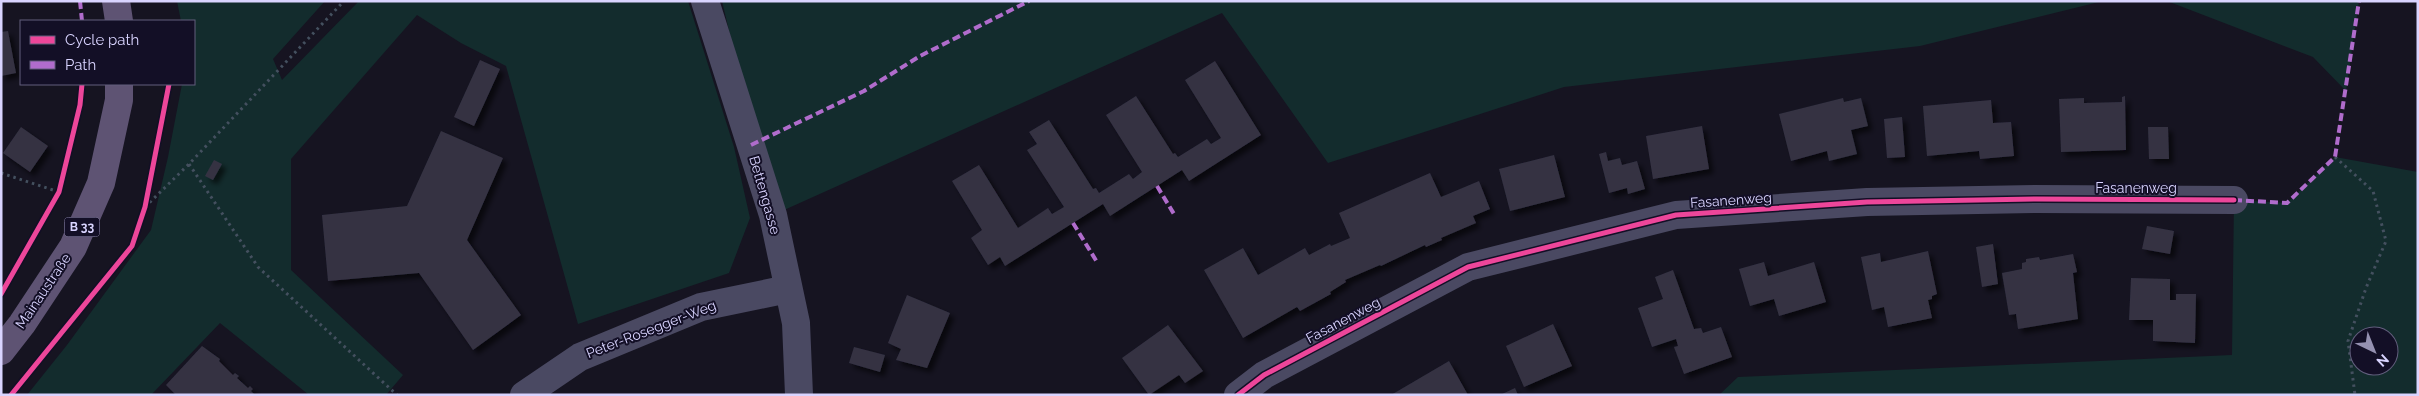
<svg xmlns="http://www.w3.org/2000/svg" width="2419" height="396" font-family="Raleway,sans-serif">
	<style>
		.green { fill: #132c2d; fill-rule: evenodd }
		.building { fill: #343243; filter: url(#shadow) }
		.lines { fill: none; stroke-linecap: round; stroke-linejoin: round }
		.path { stroke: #44505f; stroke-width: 3; stroke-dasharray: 2.5 4; stroke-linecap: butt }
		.minor { stroke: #4a4962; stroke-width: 28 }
		.primary { stroke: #5e5373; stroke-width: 28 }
		.quiet { stroke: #b06ccc; stroke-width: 4; stroke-dasharray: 8 4; stroke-linecap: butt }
		.cycleway-casing { stroke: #130f26; stroke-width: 8 }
		.cycleway { stroke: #ed469a; stroke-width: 5 }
		.labels { text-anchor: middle; stroke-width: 4; stroke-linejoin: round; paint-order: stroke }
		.shield { fill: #130f26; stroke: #9e99be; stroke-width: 1 }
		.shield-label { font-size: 12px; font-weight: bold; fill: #d9d4ff }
		.street-label { font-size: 14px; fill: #d9d4ff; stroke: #130f26 }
	</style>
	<defs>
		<filter id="shadow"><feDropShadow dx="4.5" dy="4.5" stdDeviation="2.5" flood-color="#0009"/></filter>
	</defs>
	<rect width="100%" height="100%" fill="#161421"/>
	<!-- green -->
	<path class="green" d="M177,1H325L273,59L282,80L359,1H688L734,147L750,218L729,273L578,324L506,66L461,43L417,15L291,159V270L403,375L386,395H309L220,323L151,395H27L67,345L151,230L168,157L182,84H194V21H181Z
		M722,1H2103L1920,46L1564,87L1328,163L1222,13L773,215Z
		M2167,1H2359L2346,91L2313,57Z
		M2335,157L2418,172V395H1719L1738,377L2232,355L2234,200L2287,203ZM2359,336H2389V366H2359Z"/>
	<!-- building -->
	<path class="building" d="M8,31L16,73L1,76V32Z
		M480,60L500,69L474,126L454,117Z
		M1215,61L1261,135L1189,181L1182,170L1110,216L1103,204L1005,266L1000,257L988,265L971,238L982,230L952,181L979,165L1018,228L1048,208L1052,214L1064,207L1027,150L1037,144L1029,132L1049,120L1093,189L1096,188L1099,193L1129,174L1133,179L1142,172L1106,115L1136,96L1173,154L1175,153L1178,157L1207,139L1211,144L1221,138L1185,80Z
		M2125,96L2126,150L2061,152L2059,99L2084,98V103L2122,102V97Z
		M1843,98L1844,102L1861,98L1868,126L1851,130L1857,154L1829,161L1827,151L1791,161L1779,114Z
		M1991,100L1993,123L2011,122L2014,156L1980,159L1979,151L1927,156L1923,106Z
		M1902,117L1905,157L1887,158L1884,119Z
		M1702,126L1709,169L1653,179L1646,136Z
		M21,127L48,146L30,172L3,153Z
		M2148,127H2168L2169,159H2149Z
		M441,131L503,158L467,240L521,315L473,350L419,273L328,281L322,215L407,206Z
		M1606,152L1608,161L1620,158L1622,165L1637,161L1645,189L1628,194L1627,188L1609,193L1599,154Z
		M1554,155L1565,197L1510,211L1499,169Z
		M214,160L222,164L213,180L205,176Z
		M1430,173L1441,197L1479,181L1490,209L1473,216L1476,223L1441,238L1442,240L1426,247L1425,245L1381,266L1380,265L1345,280L1346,282L1330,292L1331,294L1300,311L1297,307L1243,338L1204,270L1243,248L1258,275L1305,248L1309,255L1330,244L1331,246L1350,238L1339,213Z
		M2147,226L2174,231L2170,254L2142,249Z
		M1993,244L1998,284L1982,287L1976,247Z
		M1928,251L1937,294L1932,296V299L1928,300L1932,318L1888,327L1884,307L1872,310L1861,257L1880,253L1881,262Z
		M2073,254L2077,272L2073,273L2078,319L2018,329L2016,314L2009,315L2002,273L2022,269V263L2026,262V259L2039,257L2040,260Z
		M1764,262L1768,276L1814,262L1826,302L1779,316L1774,299L1750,306L1739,269Z
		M1673,270L1694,329L1701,328L1703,333L1721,327L1732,357L1684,374L1674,347L1678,346L1676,339L1652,347L1638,308L1663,299L1655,277Z
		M2131,278L2170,279V300H2176V294H2196L2195,343L2153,341V320H2129Z
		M907,295L950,313L927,368L896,360L901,349L888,343Z
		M1553,324L1572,366L1524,387L1506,346Z
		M1168,325L1203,371L1185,383L1179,375L1149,395L1122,358Z
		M202,346L220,359L219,361L233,375L235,373L239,376L237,378L248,388L250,386L253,389L251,391L255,395H176L166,385Z
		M854,347L885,355L880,372L849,363Z
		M1449,361L1468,395H1391Z
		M1515,388L1518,395H1500Z"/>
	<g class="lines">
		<!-- path -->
		<path class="path" d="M2335,157L2373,191L2386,241L2366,288L2348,341L2355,395
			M189,164L258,267L397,395
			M1,173L59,192
			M145,207L189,164L344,1"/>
		<!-- minor -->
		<path class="minor" d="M705,1L773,215L796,323L799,395
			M524,395L580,357L701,307L788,289
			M1238,395L1264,375L1468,267L1676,215L1867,202L2036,199L2234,200"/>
		<!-- primary -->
		<path class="primary" d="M116,1L119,21
			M1,351L22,324L73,247L101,183L119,100V84"/>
		<!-- quiet -->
		<path class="quiet" d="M80,1L82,21
			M751,145L864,91L920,56L1029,1
			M1157,186L1174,214
			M2234,200L2287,203L2335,157L2359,1
			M1073,223L1097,262"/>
		<defs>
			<path id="cycleway" d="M1,294L59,192L80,105L82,84
				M11,395L132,246L145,207L169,84
				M1238,395L1264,375L1468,267L1676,215L1867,202L2036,199L2234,200"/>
		</defs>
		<!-- cycleway casing -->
		<use href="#cycleway" class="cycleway-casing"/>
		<!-- cycleway -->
		<use href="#cycleway" class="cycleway"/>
	</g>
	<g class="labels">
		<!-- shield labels -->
		<rect class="shield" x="64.5" y="217.5" width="35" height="19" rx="4"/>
		<g class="shield-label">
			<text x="82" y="231">B 33</text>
		</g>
		<!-- street labels -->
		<g class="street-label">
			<text x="2136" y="193">Fasanenweg</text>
			<text transform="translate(765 195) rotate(74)" y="5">Bettengasse</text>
			<text transform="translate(1731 200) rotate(-4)" y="5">Fasanenweg</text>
			<text transform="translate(43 291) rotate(-56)" y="5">Mainaustraße</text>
			<text transform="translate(1343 320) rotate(-28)" y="5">Fasanenweg</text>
			<text transform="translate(651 329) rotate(-21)" y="5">Peter-Rosegger-Weg</text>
		</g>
	</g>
	<!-- border -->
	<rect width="2419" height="396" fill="none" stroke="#d9d4ff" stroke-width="5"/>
	<!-- legend -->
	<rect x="20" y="20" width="175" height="65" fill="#130f26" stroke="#625e7d"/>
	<rect x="30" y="36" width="25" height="8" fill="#ed469a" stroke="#625e7d"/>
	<text x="65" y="45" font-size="15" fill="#d9d4ff">Cycle path</text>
	<rect x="30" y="61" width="25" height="8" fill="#b06ccc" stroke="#625e7d"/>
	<text x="65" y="70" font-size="15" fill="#d9d4ff">Path</text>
	<!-- north arrow -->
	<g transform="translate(2374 351) rotate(137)"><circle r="24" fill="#130f26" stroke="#625e7d"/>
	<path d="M0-4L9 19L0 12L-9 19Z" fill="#9591b1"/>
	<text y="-8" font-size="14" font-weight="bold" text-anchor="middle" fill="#d9d4ff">N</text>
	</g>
</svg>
